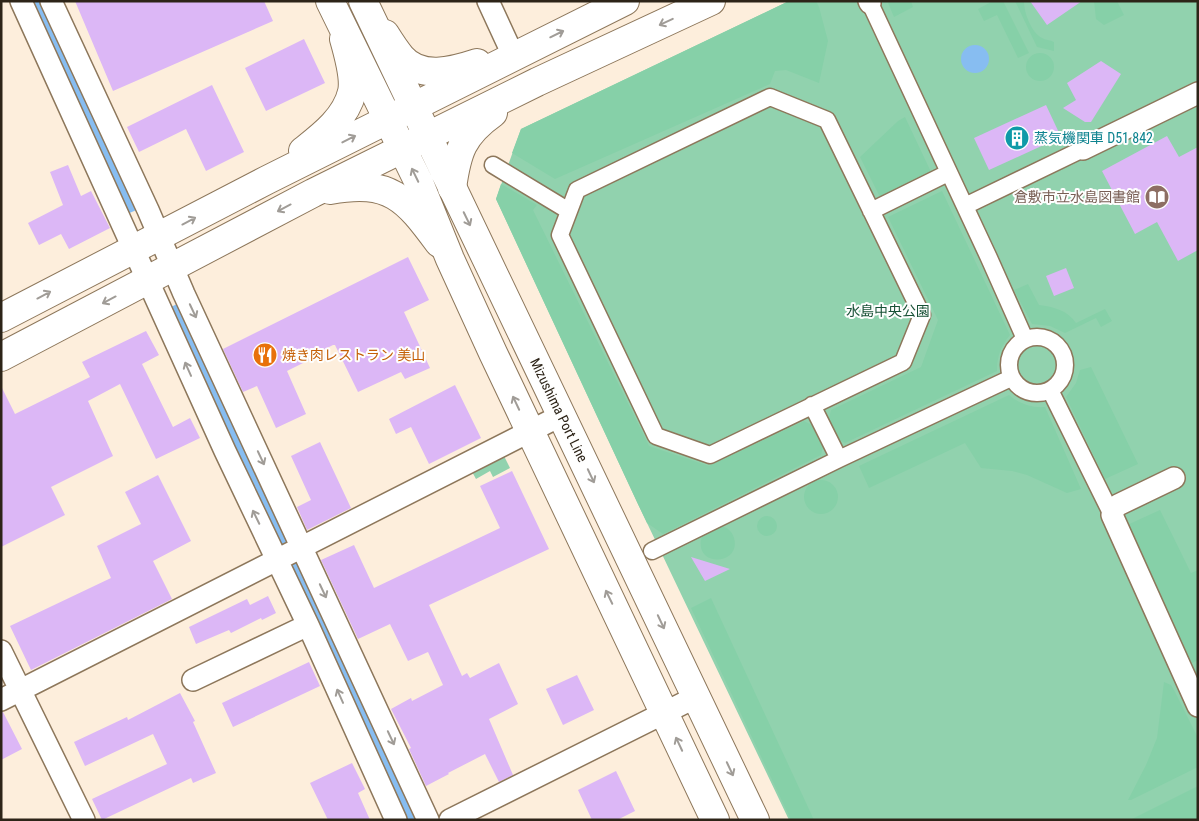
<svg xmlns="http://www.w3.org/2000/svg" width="1199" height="821" font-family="'Roboto Condensed','Noto Sans JP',sans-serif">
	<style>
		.green { fill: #91d2ae }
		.forest { fill: #86d0a8 }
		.water { fill: #87bdf1 }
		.building { fill: #dcb7f6 }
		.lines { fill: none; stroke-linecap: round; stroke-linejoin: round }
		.pedestrian-casing { stroke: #8d775b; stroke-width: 19 }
		.minor-casing { stroke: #8d775b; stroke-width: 24 }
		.tertiary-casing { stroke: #8d775b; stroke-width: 30 }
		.secondary-casing { stroke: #8d775b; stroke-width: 30 }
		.pedestrian { stroke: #fff; stroke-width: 16 }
		.minor { stroke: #fff; stroke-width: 21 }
		.tertiary { stroke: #fff; stroke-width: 28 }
		.secondary { stroke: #fff; stroke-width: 28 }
		.oneway { stroke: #a09c97 }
		.labels { text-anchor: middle; stroke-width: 4; stroke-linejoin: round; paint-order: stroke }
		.culture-label { font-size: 14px; fill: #0d838f; stroke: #fefefe; text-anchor: start }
		.education-label { font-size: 14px; fill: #785e54; stroke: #fefefe; text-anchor: end }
		.park-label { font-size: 14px; fill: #185136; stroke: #fefefe }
		.food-label { font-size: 14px; fill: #c56008; stroke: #fefefe; text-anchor: start }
		.street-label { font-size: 14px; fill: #2d2418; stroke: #fefefe }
	</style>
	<rect width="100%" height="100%" fill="#fdeedc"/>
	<!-- green -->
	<path class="green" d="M789,1H1198V820H789L637,502L496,199L521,129Z
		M502,452L510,468L493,477L490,471L476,479L470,468Z"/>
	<!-- forest -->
	<path class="forest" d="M789,1H816L819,7L828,41L819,83L786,70L775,71L770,84L555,179L512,153L521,129Z
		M891,1H911L913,7L894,17L888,3Z
		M993,1H1003L1029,53L1018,58L997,15L984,21L978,9Z
		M1015,1H1024C1024,13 1031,32 1042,38C1045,40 1050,40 1054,42V51L1037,47Z
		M1094,1H1117L1124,15L1104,25L1096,19Z
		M1026 67a14 14 0 1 1 28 0a14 14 0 1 1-28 0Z
		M905,117L931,172L880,197L860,157L898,121Z
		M501,184L537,205L533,210L649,446L709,466L804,421L826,432L831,410L921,367L938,320L888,217L942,191L1010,335C1001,346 997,356 997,371L845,443L826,433L821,455L663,534L647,523L637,502L496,199Z
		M1028,284L1039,305C1054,307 1067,310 1076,323L1105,309L1112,321L1101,327L1096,318L1065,333L1050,326L1032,324L1014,290Z
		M1091,367L1138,464L1105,479L1066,397L1076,383L1080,370Z
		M1009,395C1020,404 1031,408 1045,407L1081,489L1067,493L1027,475L1012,471L981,468L965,443L869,488L859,466Z
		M804 497a17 17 0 1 1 34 0a17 17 0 1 1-34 0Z
		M1160,510L1191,573L1198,570V660L1192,663L1125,526Z
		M757 526a10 10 0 1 1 20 0a10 10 0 1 1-20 0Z
		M721,526C728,528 732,531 734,538C742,566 692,568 702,536Z
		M711,598L814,820H791L691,608Z
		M1164,682L1171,685L1174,690L1198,738V767L1131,800H1128L1146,765L1157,738Z
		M1198,786L1197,820H1130Z"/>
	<!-- water -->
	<path class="water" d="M30,1H42L139,209L127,214Z
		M961 59a14 14 0 1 1 28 0a14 14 0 1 1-28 0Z
		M181,302L418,820H407L169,308Z"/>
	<!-- building -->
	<path class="building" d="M75,1H264L273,21L113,91Z
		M1030,1H1082L1047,25Z
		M304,39L325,83L266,111L245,68Z
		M1101,61L1121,74L1091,122H1085L1063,108L1076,100L1067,83Z
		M212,85L244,152L206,171L186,129L139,152L127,127Z
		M1046,105L1061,137L989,170L974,138Z
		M1167,136L1179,157L1198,147V250L1178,261L1157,222L1135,234L1102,171Z
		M68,165L81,196L91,191L110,228L69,249L61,234L39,245L28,223L63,205L50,172Z
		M408,257L429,300L404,312L430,368L405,379L401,372L358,392L335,345H333L307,358L309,360L287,371L306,414L276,428L257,386L243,392L223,349Z
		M1066,268L1074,288L1054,296L1046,276Z
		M146,331L159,355L142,364L173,427L190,418L200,438L156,459L120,384L88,401L113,456L51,487L65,515L1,547V386L15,414L90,377L82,362Z
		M455,385L481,438L429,464L411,427L396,434L389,419Z
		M320,442L351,508L307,530L297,507L311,500L291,456Z
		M512,471L549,549L429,605L462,676L467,673L470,678L499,663L518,704L489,719L513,775L499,782L485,754L448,773L449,774L426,786L409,749L411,748L391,709L411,698L412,701L443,685L428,652L408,661L390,624L358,639L321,560L354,545L374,588L500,528L480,486Z
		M158,475L191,541L153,561L172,599L31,670L10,626L111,578L97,546L141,524L125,492Z
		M691,557L730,569L705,581Z
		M268,596L276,613L262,620L261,618L231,633L229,630L196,644L189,627L247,599L250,605Z
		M309,662L320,686L233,727L222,703Z
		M577,675L594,710L563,725L546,689Z
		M180,693L195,721L193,722L216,773L193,783L191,778L102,820L92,799L167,764L153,734L85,766L74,742L127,717L128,720Z
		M1,712H3L22,749L1,760Z
		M352,763L365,789L358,793L370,820H328L310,783Z
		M616,771L635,811L617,820H592L578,790Z"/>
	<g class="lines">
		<defs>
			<path id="pedestrian" d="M870,3L989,258L1025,339
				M770,97L827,120L922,315L903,362L710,455L656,436L560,235L577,190Z
				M493,165L569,211
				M965,206L1083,149
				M871,211L948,173
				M1009 365a28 28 0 1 1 56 0a28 28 0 1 1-56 0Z
				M1050,390L1112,515
				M812,405L839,459
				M652,551L839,459L1011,378"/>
			<path id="minor" d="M21,1L225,451L308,625L396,820
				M51,1L148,210L184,294L428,820
				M488,1L512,53
				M869,1L870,3
				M1083,149L1198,93
				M1174,478L1118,505L1114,509L1112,515L1198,706
				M1,651L84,820
				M193,680L308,625
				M1,700L562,415
				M450,820L696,697"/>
			<path id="tertiary" d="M385,34C390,42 395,50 401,57C420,80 453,71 477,63
				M303,151C322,136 346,118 352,92C355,79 348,53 344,39
				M452,188C457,152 462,135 493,113
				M330,190C390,179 406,198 439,243
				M1,318L267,180L625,1
				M1,357L313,193L537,82L711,1"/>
			<path id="secondary" d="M330,1L420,185L450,259L493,353L715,820
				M363,1L755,820"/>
		</defs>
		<!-- pedestrian casing -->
		<use href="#pedestrian" class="pedestrian-casing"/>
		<!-- minor casing -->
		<use href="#minor" class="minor-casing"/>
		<!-- tertiary casing -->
		<use href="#tertiary" class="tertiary-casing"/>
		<!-- secondary casing -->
		<use href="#secondary" class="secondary-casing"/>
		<!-- pedestrian -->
		<use href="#pedestrian" class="pedestrian"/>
		<!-- minor -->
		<use href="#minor" class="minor"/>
		<!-- tertiary -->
		<use href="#tertiary" class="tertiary"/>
		<!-- secondary -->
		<use href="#secondary" class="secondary"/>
	</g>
	<!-- one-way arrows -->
	<defs><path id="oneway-shaft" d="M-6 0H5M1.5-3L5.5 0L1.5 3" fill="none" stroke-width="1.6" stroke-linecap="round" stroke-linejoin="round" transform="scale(1.25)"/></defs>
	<g class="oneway">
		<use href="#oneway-shaft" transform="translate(666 22) rotate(155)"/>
		<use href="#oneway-shaft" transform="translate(557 34) rotate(-26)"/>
		<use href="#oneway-shaft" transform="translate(349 139) rotate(-27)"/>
		<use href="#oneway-shaft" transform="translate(415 175) rotate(-116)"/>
		<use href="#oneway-shaft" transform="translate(284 208) rotate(152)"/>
		<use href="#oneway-shaft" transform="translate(467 219) rotate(64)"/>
		<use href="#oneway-shaft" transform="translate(189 221) rotate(-28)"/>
		<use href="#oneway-shaft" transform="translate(44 295) rotate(-28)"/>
		<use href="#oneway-shaft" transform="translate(109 300) rotate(152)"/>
		<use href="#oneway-shaft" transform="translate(193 311) rotate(65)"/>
		<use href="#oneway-shaft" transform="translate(188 369) rotate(-114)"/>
		<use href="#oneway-shaft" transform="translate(516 403) rotate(-115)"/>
		<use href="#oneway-shaft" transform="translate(261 458) rotate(65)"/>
		<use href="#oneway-shaft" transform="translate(591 476) rotate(65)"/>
		<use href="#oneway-shaft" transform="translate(256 517) rotate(-116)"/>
		<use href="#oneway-shaft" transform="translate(323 591) rotate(65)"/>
		<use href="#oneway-shaft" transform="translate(609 597) rotate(-116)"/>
		<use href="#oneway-shaft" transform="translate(661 622) rotate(65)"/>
		<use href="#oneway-shaft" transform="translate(340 696) rotate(-114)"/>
		<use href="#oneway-shaft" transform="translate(391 738) rotate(65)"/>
		<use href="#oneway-shaft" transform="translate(679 744) rotate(-115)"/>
		<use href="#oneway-shaft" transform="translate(730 769) rotate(65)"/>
	</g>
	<!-- icons -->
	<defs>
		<symbol id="building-disc" viewBox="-11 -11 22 22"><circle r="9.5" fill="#0f9aa8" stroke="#fefefe"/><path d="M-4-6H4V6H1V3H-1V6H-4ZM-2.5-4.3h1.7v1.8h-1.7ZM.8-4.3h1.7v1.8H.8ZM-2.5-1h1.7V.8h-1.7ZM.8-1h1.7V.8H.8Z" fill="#fff"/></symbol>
		<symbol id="library-disc" viewBox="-11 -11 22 22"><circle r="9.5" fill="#8d6e63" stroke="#fefefe"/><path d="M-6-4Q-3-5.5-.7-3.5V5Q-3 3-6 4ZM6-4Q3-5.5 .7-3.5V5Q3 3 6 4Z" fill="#fff"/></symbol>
		<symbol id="restaurant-disc" viewBox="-11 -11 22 22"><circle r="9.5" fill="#e8710a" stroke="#fefefe"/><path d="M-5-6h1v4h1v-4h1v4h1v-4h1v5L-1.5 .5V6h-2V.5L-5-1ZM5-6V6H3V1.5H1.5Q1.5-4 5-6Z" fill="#fff"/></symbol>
	</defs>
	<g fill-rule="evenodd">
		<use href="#building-disc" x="1003" y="124" width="28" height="28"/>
		<use href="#library-disc" x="1143" y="183" width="28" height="28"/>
		<use href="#restaurant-disc" x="251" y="341" width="28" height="28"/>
	</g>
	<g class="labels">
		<!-- culture labels -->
		<g class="culture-label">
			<text x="1034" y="143">蒸気機関車 D51 842</text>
		</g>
		<!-- education labels -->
		<g class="education-label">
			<text x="1140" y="202">倉敷市立水島図書館</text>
		</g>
		<!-- park labels -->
		<g class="park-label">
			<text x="888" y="316">水島中央公園</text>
		</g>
		<!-- food labels -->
		<g class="food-label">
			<text x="282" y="360">焼き肉レストラン 美山</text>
		</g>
		<!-- street labels -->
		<g class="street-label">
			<text transform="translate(559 410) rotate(64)" y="5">Mizushima Port Line</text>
		</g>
	</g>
	<!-- border -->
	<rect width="1199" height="821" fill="none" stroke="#2d2418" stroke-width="5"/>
</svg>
